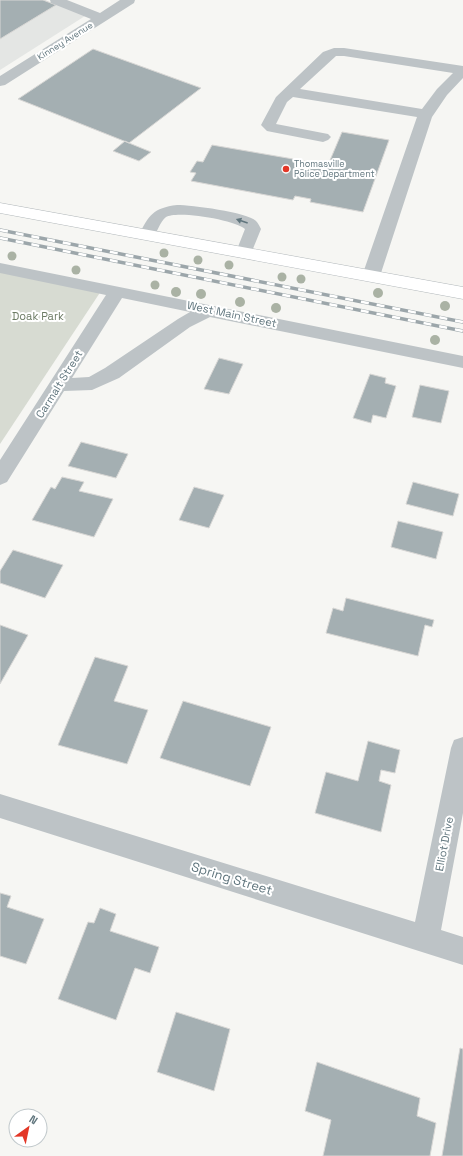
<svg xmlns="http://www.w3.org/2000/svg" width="463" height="1156" font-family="'Space Grotesk',sans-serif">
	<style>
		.built { fill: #e4e6e4 }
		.green { fill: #d7dbd2 }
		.building { fill: #a4afb2; stroke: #d8d7d5 }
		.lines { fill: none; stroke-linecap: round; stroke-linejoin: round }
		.major-casing { stroke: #b1b7ba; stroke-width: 1 }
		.minor { fill: #bdc3c6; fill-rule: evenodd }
		.major { fill: #fff; fill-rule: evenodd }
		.rail-casing { stroke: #9ca6aa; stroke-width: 3.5 }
		.rail { stroke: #fff; stroke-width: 2.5; stroke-dasharray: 8; stroke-linecap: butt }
		.tree { fill: #aab2a4 }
		.oneway { fill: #61767e }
		.poi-dot { fill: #e33727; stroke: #fff; stroke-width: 1.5 }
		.labels { text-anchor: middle; stroke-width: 4; stroke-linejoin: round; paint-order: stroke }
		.far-street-label { font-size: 9px; fill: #61767e; stroke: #fff }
		.far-poi-label { font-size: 9px; fill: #61767e; stroke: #fff; text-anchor: start }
		.street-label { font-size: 11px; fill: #61767e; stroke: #fff }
		.park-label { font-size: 11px; fill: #6c7b64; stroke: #fff }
		.near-street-label { font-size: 13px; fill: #61767e; stroke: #fff }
	</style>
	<rect width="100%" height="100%" fill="#f6f6f3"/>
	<!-- built -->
	<path class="built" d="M0,0H45L85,16L0,70Z"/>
	<!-- green -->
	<path class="green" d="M0,270L103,288L0,444Z"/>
	<!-- building -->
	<path class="building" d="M0,0H43L56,5L0,39Z
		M93,49L201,88L129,143L18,99Z
		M342,132L389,140L363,212L310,202L311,199L295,196L293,200L191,181L196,173L190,172L197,161L203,162L212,145L328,165Z
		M125,141L129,143L151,152L139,161L113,151Z
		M219,358L243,364L229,394L204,389Z
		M370,374L386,378L385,383L396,386L386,418L373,415L371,423L353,418Z
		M420,385L449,391L441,423L412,417Z
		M81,442L128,454L116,478L68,466Z
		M62,477L84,482L79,491L113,499L94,537L32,520L51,487L55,489Z
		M413,482L459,494L453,516L406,504Z
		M194,487L224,495L209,528L179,520Z
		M398,521L443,532L436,559L391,547Z
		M13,550L63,565L45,598L0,583V571Z
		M346,598L434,620L432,627L425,625L418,656L326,633L333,608L343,611Z
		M0,625L28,635L0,684Z
		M95,657L128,666L114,701L148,710L127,764L58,745Z
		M183,701L271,727L250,786L160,758Z
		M368,741L400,750L395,773L381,770L379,781L391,785L381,832L315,813L326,772L358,781Z
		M0,893L11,896L7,907L44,919L26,964L0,956Z
		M100,908L116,914L110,931L159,947L150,973L135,968L116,1020L58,999L88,922L94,923Z
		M176,1012L230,1029L214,1091L157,1072Z
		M460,1048L463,1049V1156H442Z
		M317,1062L420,1098L417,1116L436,1123L430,1156H323L331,1120L305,1111Z"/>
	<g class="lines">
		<defs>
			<path id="major" d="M0,203L463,287V299L0,213Z"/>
		</defs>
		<!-- major casing -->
		<use href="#major" class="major-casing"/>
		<!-- minor -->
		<path class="minor" d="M50,0H67L100,13L120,0H135L134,3L5,85L0,86V76L91,19L51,3Z
			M334,48H344L463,66V78L447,95L432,117L380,276L377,280L371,282L365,280L362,276L417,117L293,97L287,102L276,124L328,134L331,137L328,140L323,142L272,132L267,131L261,125L276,97L323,52ZM336,56H344L453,73L437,89L422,109L300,89Z
			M177,205C191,205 247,212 256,221C258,223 260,227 261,229L250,256L244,257L238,256L236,252L245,229C236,220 177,210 166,217C160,222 157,232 153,239L147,240L141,239L139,235C149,215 153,208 177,205Z
			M0,263L463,356V368L210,317L190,327L119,378L92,390L64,391L7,482L0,485V460L106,295L0,273ZM122,298L190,312L178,319L105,368L89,377L72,378Z
			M463,737V813L441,930L463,937V965L0,818V794L415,922L451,748L454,740Z"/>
		<!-- major -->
		<use href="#major" class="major"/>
		<defs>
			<path id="rail" d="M0,230L463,322
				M0,238L463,331"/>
		</defs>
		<!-- rail casing -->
		<use href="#rail" class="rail-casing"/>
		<!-- rail -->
		<use href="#rail" class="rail"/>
	</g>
	<!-- trees -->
	<g class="tree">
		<circle cx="164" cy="253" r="4.5"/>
		<circle cx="12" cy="256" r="4.5"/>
		<circle cx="198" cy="260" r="4.5"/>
		<circle cx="229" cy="265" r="4.5"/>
		<circle cx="76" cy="270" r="4.5"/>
		<circle cx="282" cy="277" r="4.5"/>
		<circle cx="301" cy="279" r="4.5"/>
		<circle cx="155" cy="285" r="4.5"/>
		<circle cx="176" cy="292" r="5"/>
		<circle cx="378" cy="293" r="5"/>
		<circle cx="201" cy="294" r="5"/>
		<circle cx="240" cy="302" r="5"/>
		<circle cx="445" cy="306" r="5"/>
		<circle cx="276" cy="308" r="5"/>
		<circle cx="435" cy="340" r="5"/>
	</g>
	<!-- one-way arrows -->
	<defs><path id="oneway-solid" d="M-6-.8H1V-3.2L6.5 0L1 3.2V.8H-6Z"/></defs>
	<use class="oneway" href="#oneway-solid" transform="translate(242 221) rotate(-161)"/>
	<!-- markers -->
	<circle class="poi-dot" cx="286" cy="169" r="4"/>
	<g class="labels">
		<!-- far-street labels -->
		<g class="far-street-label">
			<text transform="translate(65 41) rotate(-32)" y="3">Kinney Avenue</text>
		</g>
		<!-- far-poi labels -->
		<g class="far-poi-label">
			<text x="294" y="167">Thomasville<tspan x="294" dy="10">Police Department</tspan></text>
		</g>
		<!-- street labels -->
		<g class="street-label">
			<text transform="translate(232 314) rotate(12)" y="4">West Main Street</text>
			<text transform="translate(59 384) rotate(-58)" y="4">Carmalt Street</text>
			<text transform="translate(444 844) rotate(-79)" y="4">Elliot Drive</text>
		</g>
		<!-- park labels -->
		<g class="park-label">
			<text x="38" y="320">Doak Park</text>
		</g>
		<!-- near-street labels -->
		<g class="near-street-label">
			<text transform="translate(232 878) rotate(17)" y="5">Spring Street</text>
		</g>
	</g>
	<!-- north arrow -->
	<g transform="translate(28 1128) rotate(33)"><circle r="19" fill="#ffffff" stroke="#c0c8cb"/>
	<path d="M0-3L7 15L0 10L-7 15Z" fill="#e33727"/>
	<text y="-6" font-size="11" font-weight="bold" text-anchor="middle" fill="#61767e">N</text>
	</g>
</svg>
